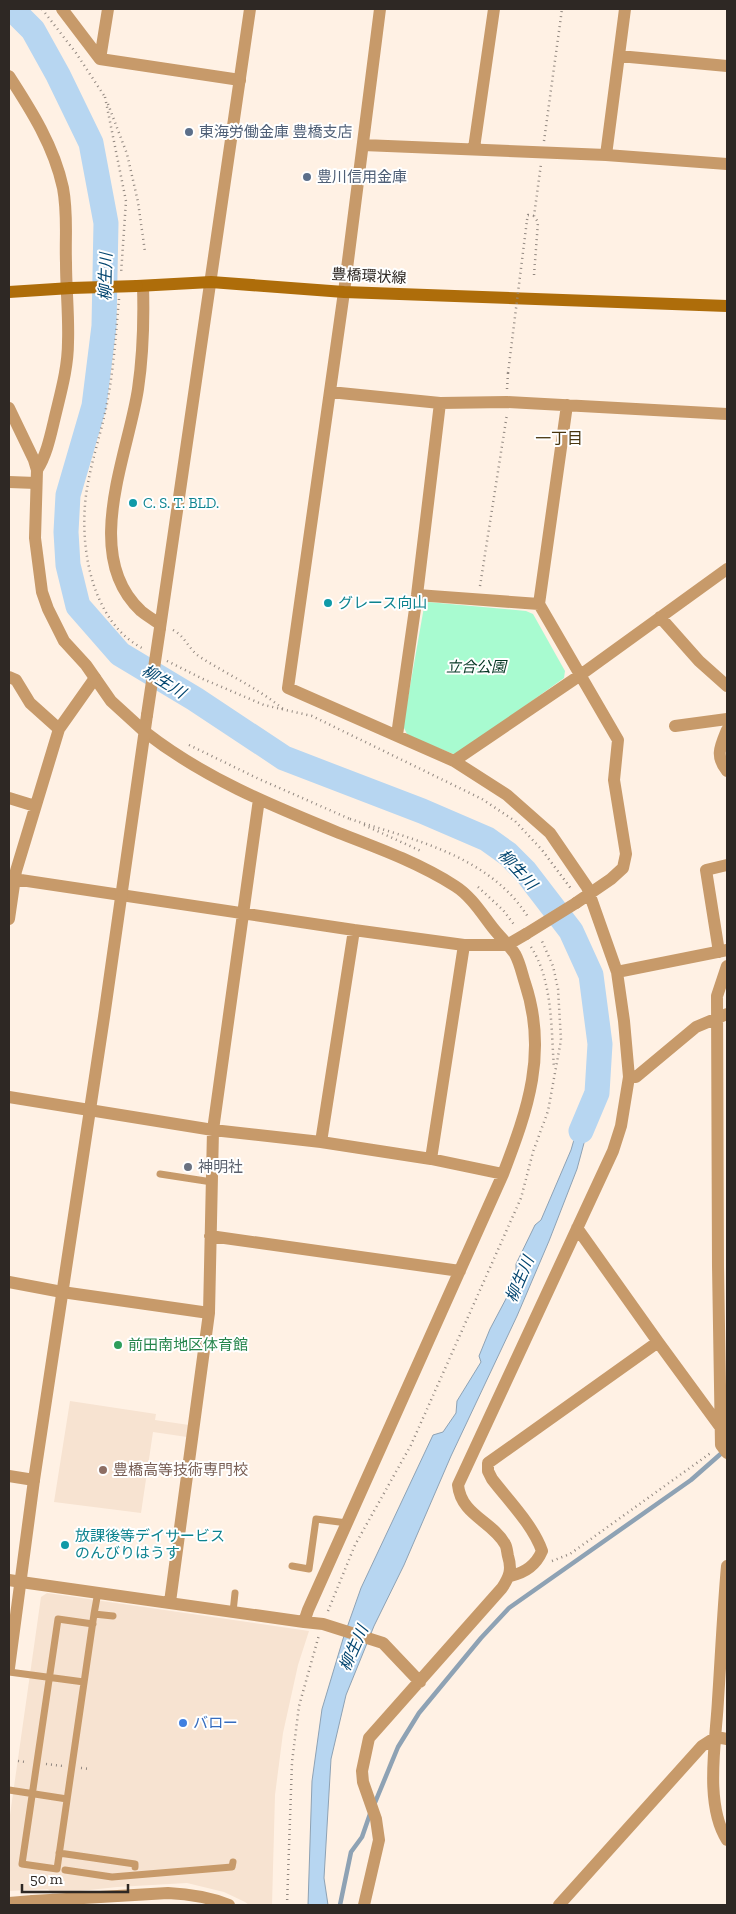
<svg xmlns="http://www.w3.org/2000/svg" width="736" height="1914" font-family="'Zilla Slab','Noto Sans JP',serif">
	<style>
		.built { fill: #f7e3d1 }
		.green { fill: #a8fbd0 }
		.water { fill: #b7d6f1; stroke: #8ea2b4 }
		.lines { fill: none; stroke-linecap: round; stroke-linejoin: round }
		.stream { stroke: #8ea2b4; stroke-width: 4.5 }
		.river { stroke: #b7d6f1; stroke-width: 25 }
		.path { stroke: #928880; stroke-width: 2.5; stroke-dasharray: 1 4; stroke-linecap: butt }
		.service { stroke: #c79a6a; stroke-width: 7 }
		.minor { stroke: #c79a6a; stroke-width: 12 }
		.tertiary { stroke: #c79a6a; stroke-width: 12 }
		.secondary { stroke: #ae6d0a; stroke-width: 12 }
		.path-bridge { stroke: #928880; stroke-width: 2.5; stroke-dasharray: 1 4; stroke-linecap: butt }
		.service-bridge { stroke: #c79a6a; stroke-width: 7 }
		.minor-bridge { stroke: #c79a6a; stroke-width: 12 }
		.tertiary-bridge { stroke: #c79a6a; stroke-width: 12 }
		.secondary-bridge { stroke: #ae6d0a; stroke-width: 12 }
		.service-dot { fill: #5c6f8a; stroke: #fff; stroke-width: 2 }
		.culture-dot { fill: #0f9aa8; stroke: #fff; stroke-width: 2 }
		.worship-dot { fill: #6b7280; stroke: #fff; stroke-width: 2 }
		.leisure-dot { fill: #2e9e5b; stroke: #fff; stroke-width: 2 }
		.education-dot { fill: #8d6e63; stroke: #fff; stroke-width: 2 }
		.shop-dot { fill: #3f7fe0; stroke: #fff; stroke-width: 2 }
		.labels { text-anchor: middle; stroke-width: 4; stroke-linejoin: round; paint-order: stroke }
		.service-label { font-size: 15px; fill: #4e5e75; stroke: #fff; text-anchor: start }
		.street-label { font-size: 15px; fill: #2e2824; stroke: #fff }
		.culture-label { font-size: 15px; fill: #0d838f; stroke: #fff; text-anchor: start }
		.park-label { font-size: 15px; font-style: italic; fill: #023421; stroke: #fff }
		.worship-label { font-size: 15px; fill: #5b616d; stroke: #fff; text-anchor: start }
		.leisure-label { font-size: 15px; fill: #27864d; stroke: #fff; text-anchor: start }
		.education-label { font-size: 15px; fill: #785e54; stroke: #fff; text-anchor: start }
		.shop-label { font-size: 15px; fill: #366cbe; stroke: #fff; text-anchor: start }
		.water-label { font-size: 16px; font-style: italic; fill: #02456f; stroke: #fff }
		.neighbourhood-label { font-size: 16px; fill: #4a3710; stroke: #fff }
	</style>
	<rect width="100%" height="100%" fill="#fff1e4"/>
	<!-- built -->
	<path class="built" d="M70,1401L156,1414L155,1420L189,1425L187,1437L153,1432L141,1513L54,1502Z
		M47,1593L309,1631L298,1665L283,1733L275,1795L272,1905H249L245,1902L224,1892L187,1883L117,1887L52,1894L48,1889L9,1891V1822L41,1597Z"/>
	<!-- green -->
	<path class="green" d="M428,602L526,611L533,614L565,671L564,678L456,755L408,736L403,726L424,607Z"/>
	<!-- water -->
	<path class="water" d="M596,1076L594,1106L577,1169L549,1241L517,1316L451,1456L404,1565L374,1626L346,1695L331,1759L324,1878L328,1905H308L312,1781L322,1709L343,1639L361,1588L433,1435L443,1432L456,1413L457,1401L481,1362L479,1356L490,1329L508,1295L511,1280L516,1274V1264L535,1225L541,1220L571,1150L580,1119L586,1088Z"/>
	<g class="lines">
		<!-- stream -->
		<path class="stream" d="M374,1805L398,1747L419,1713L481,1638L509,1608L691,1480L724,1451
			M340,1905L351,1852L362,1837L370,1814"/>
		<!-- river -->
		<path class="river" d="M12,9L33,30L58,75L91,143L106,223L104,326L94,406L68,495L66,532L68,565L78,606L120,654L195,699L284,758L422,811L487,839L508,854L525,871L571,931L591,975L600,1044L597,1093L581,1131"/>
		<!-- path -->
		<path class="path" d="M42,9L76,53L105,97
			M105,97L126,201L121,274
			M108,104L127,154L138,202L145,252
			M544,141L562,9
			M527,220L528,215L534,216
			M534,275L538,222L534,216L541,164
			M119,299C116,332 114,365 108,398C103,427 93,455 88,483C77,538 89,622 144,649
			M507,389L508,373
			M480,586L507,414
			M173,630C185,636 189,650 200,657C228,675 258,688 283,709
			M167,661L203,679L264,705L312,716L482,799L515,821L542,850L572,890
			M189,745L259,779L350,819
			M350,819C414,840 490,856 528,917
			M364,825L421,851
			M478,887L503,910L515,926
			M531,947C553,981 551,1029 554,1068
			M552,1561L570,1554L712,1452
			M328,1611L355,1545L411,1445L521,1198L533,1152L548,1111L561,1040L558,989L553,966L541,939
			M18,1761L26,1762
			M46,1764L63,1766
			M81,1768L90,1769
			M287,1905L292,1762L299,1706L319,1635"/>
		<!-- service -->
		<path class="service" d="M160,1174L212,1182
			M292,1566L309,1569L316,1519L347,1523
			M233,1612L235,1593
			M94,1614L113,1616
			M93,1624L58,1619L22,1864L57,1869L94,1614L98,1592
			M9,1672L84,1682
			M9,1790L67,1799
			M59,1853L135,1864V1867"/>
		<!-- minor -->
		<path class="minor" d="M62,9L100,59L240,80
			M619,56L727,66
			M100,59L108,9
			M9,76C31,110 54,146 63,188C68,215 65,236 66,263C66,289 69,316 68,342C68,369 60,395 54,421C50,438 46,456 37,470
			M363,145L606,155L727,164
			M474,148L494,9
			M606,155L625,9
			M143,286C144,320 143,355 138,389C128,455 81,556 141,611C147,616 154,620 160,624
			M330,392L440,403L507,402L727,414
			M567,405L539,604L618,740L614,780L626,854L623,868L611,879L576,903
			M9,482L36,483
			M417,595L539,604
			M660,617L699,661L727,686
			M9,677L16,680L30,703L59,729
			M675,726L727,719
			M727,730C720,747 715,756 727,771
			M397,735L417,595L440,403
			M454,761L579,676L727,569
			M9,798L35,806
			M14,879L354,930L464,945H507L526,934
			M9,919L16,871L59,729L95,678
			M719,952L706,870L727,865
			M727,966L717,996L718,1266L721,1445L727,1453
			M617,972L727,950
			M629,1077H636L696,1027L727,1014
			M9,1097L213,1130L321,1142L431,1159L503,1174
			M321,1142L354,930
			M431,1159L464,945
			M577,1228L658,1342L721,1428
			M210,1236L460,1271
			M9,1282L62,1292L209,1313
			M9,1476L34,1480
			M727,1566C723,1611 721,1655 718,1700C716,1741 704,1804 727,1840
			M510,1576C525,1573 536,1565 542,1551C533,1525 508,1500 492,1479L488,1471V1463L658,1342
			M21,1582L304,1622L308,1610L503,1174C528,1109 548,1052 525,983C522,974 520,963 515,954C509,945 500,937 493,928C482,914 471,896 455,886C419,863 378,848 339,833C270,805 204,778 145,732
			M170,1602L209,1313L213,1130L259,799
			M304,1622L323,1624L383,1643L420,1682
			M33,1901L168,1893C190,1894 209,1897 229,1905
			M364,1905L379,1840L376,1819L363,1782L362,1771L369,1738L502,1588C510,1576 512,1569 508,1556C507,1552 507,1547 505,1544C492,1521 461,1515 458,1485L613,1151L621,1126L629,1077L624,1021L617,972L587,887L550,833L507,795L454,761L288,688L344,292L380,9
			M559,1905L702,1746L716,1737L727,1739"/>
		<!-- tertiary -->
		<path class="tertiary" d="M9,408L34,460L37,470L35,538L42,592L48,609L64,641L86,665L111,701L145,732
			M160,628L250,9
			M9,1580L21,1582
			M9,1668L34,1480L104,1017L147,715
			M9,1903L33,1901L42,1905"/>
		<!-- secondary -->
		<path class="secondary" d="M137,286L211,282L344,292L727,306
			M9,292L71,288"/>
		<!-- path-bridge -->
		<path class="path-bridge" d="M508,373L527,220"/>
		<!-- service-bridge -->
		<path class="service-bridge" d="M65,1870L112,1877L232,1867L233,1862"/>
		<!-- minor-bridge -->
		<path class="minor-bridge" d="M526,934L576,903"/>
		<!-- tertiary-bridge -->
		<path class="tertiary-bridge" d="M147,715L160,628"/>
		<!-- secondary-bridge -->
		<path class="secondary-bridge" d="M71,288L137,286"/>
	</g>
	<!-- markers -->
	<g class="service-dot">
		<circle cx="189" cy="132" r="5"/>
		<circle cx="307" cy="177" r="5"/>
	</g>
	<g class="culture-dot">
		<circle cx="133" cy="503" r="5"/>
		<circle cx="328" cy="603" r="5"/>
		<circle cx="65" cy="1545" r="5"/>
	</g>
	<circle class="worship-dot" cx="188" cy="1167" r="5"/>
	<circle class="leisure-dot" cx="118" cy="1345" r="5"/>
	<circle class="education-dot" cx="103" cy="1470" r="5"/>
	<circle class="shop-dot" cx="183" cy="1723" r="5"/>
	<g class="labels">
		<!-- service labels -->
		<g class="service-label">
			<text x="199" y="137">東海労働金庫 豊橋支店</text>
			<text x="317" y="182">豊川信用金庫</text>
		</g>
		<!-- street labels -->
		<g class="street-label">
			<text transform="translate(369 276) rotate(3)" y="5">豊橋環状線</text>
		</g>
		<!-- culture labels -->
		<g class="culture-label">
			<text x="143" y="508">C. S. T. BLD.</text>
			<text x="338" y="608">グレース向山</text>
			<text x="75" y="1541">放課後等デイサービス<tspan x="75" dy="17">のんびりはうす</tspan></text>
		</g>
		<!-- park labels -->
		<g class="park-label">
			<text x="476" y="672">立合公園</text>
		</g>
		<!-- worship labels -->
		<g class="worship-label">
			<text x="198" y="1172">神明社</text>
		</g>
		<!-- leisure labels -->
		<g class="leisure-label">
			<text x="128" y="1350">前田南地区体育館</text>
		</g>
		<!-- education labels -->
		<g class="education-label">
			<text x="113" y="1475">豊橋高等技術専門校</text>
		</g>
		<!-- shop labels -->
		<g class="shop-label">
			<text x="193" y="1728">バロー</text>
		</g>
		<!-- water labels -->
		<g class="water-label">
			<text transform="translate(105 277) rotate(-89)" y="6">柳生川</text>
			<text transform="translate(164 681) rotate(32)" y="6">柳生川</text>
			<text transform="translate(518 869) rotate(47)" y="6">柳生川</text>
			<text transform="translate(519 1279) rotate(-67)" y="6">柳生川</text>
			<text transform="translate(353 1648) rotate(-66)" y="6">柳生川</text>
		</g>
		<!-- neighbourhood labels -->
		<g class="neighbourhood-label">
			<text x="559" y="444">一丁目</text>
		</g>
	</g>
	<!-- border -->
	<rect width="736" height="1914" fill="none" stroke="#2e2824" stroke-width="20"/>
	<!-- scale -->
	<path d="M22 1884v8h106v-8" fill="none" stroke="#2e2824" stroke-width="2.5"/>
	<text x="30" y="1884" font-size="15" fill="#2e2824" stroke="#ffffff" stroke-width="4" paint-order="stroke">50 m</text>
</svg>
